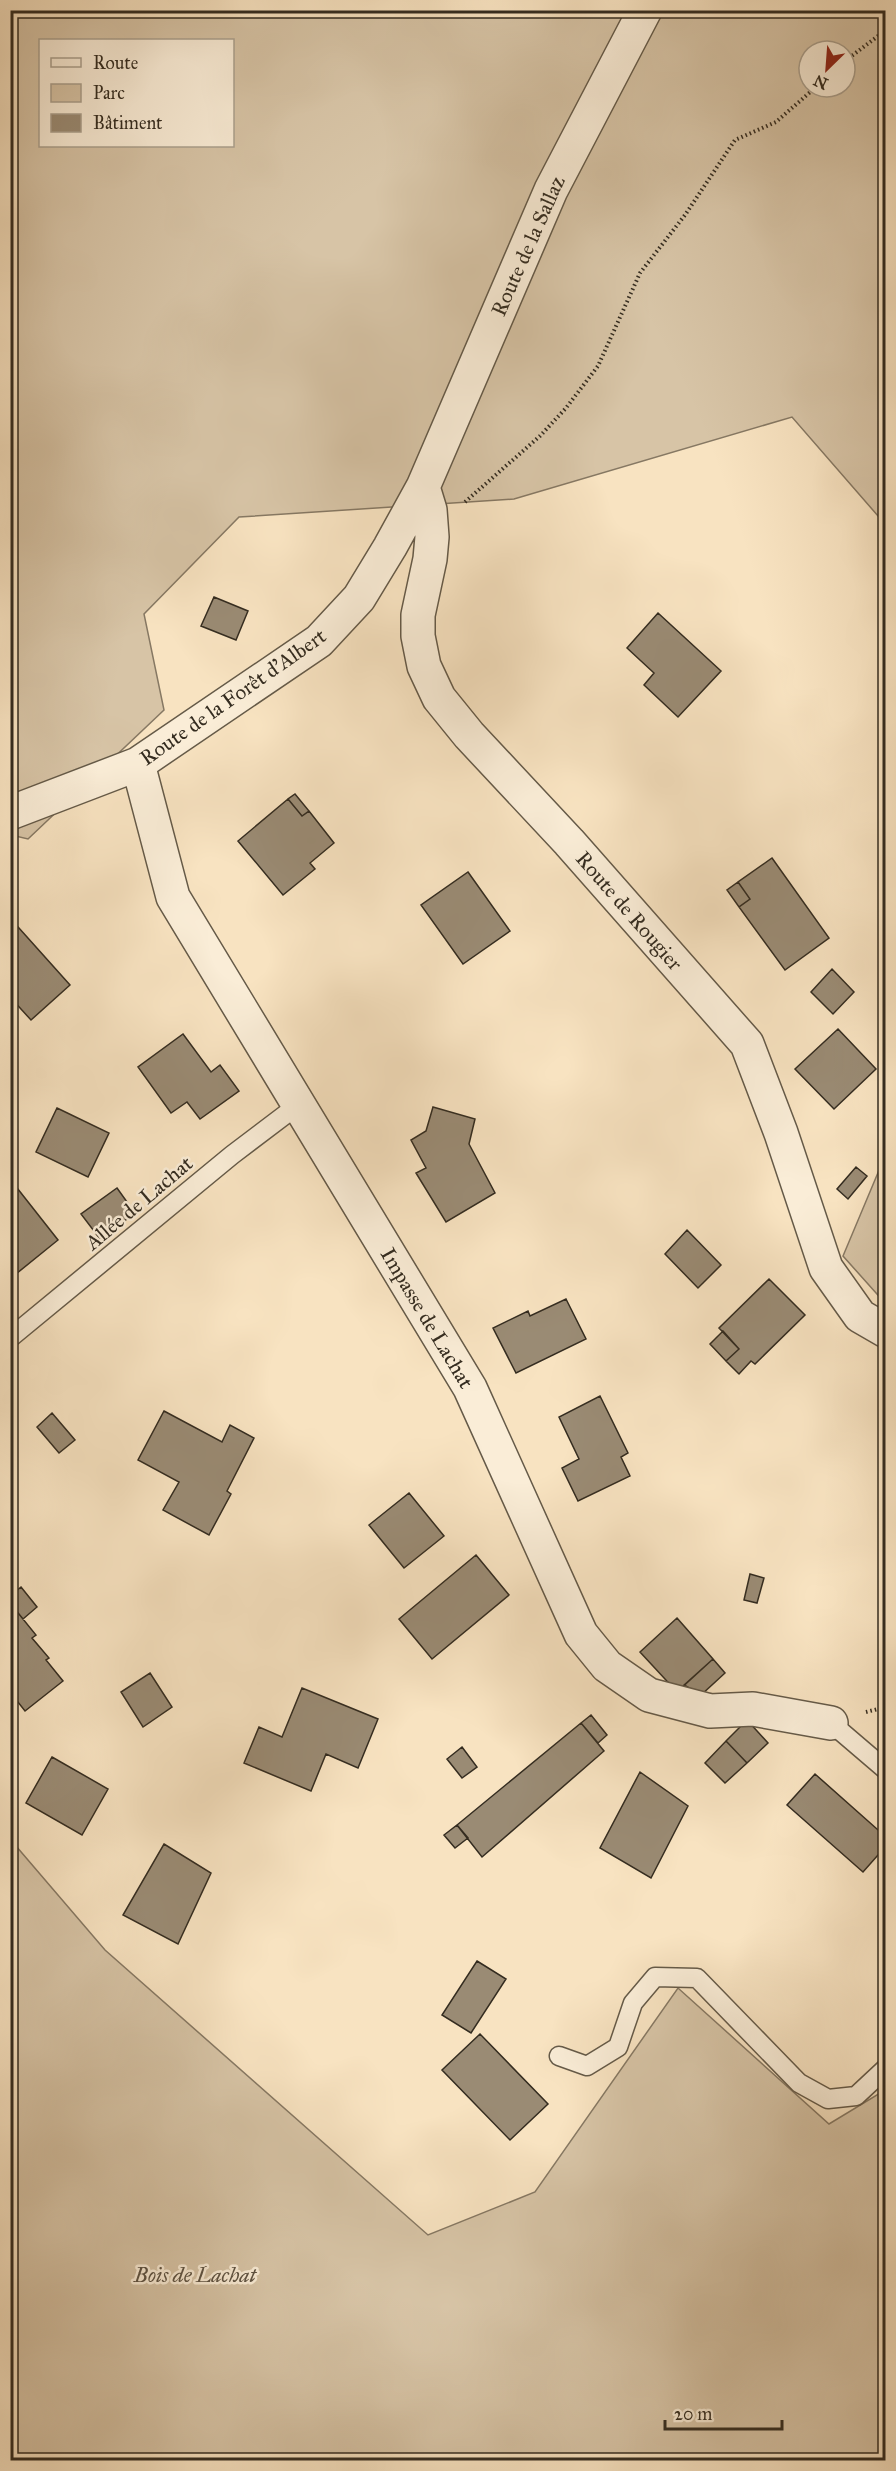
<svg xmlns="http://www.w3.org/2000/svg" width="896" height="2471" font-family="'IM FELL Great Primer',serif">
	<style>
		.green { fill: #d7c4a6; stroke: #867863; stroke-width: 1.5; fill-rule: evenodd }
		.building { fill: #9a8b74; stroke: #342c20; stroke-width: 1.5 }
		.lines { fill: none; stroke-linecap: round; stroke-linejoin: round }
		.service-casing { stroke: #655a48; stroke-width: 21 }
		.minor-casing { stroke: #655a48; stroke-width: 36 }
		.path { stroke: #342c20; stroke-width: 4; stroke-dasharray: 1.5 3; stroke-linecap: butt }
		.service { stroke: #faedd7; stroke-width: 18 }
		.minor { stroke: #faedd7; stroke-width: 33 }
		.labels { text-anchor: middle; stroke-width: 5; stroke-linejoin: round; paint-order: stroke }
		.street-label { font-size: 21px; fill: #342c20; stroke: #faedd7 }
		.park-label { font-size: 21px; font-style: italic; fill: #5d5242; stroke: #faedd7 }
	</style>
	<rect width="100%" height="100%" fill="#f8e3c1"/>
	<filter id="stains"><feTurbulence type="fractalNoise" baseFrequency=".00333" numOctaves="4"/><feColorMatrix values="0 0 0 0 .2 0 0 0 0 .09 0 0 0 0 .02 0 0 0 .5 -.17"/></filter>
	<radialGradient id="worn" r=".72"><stop offset=".6" stop-color="#630" stop-opacity="0"/><stop offset="1" stop-color="#630" stop-opacity=".3"/></radialGradient>
	<!-- green -->
	<path class="green" d="M11,11H885V524L792,417L514,499L239,517L144,614L164,710L28,839L11,835ZM40,40H232V146H40ZM809,51H845V87H809Z
		M885,1156V1303L843,1256Z
		M10,1839L105,1950L428,2235L535,2192L678,1988L829,2124L885,2090V2460H11Z"/>
	<!-- building -->
	<path class="building" d="M214,597L248,611L236,640L201,626Z
		M658,613L721,671L678,717L644,685L654,673L627,648Z
		M295,794L309,811L302,816L288,799Z
		M288,799L302,816L309,811L334,843L310,863L315,869L283,895L238,841Z
		M772,858L829,938L785,970L739,907L750,899L738,882Z
		M468,872L510,931L463,964L421,905Z
		M738,882L750,899L739,907L727,890Z
		M10,918L70,985L31,1020L10,997Z
		M832,969L854,992L833,1014L811,992Z
		M838,1029L876,1069L834,1109L795,1069Z
		M183,1034L211,1072L220,1065L239,1091L200,1119L187,1102L171,1113L138,1067Z
		M433,1107L475,1119L469,1144L495,1193L446,1222L416,1173L426,1168L411,1140L426,1131Z
		M57,1108L109,1133L88,1177L36,1152Z
		M856,1167L867,1176L848,1199L837,1189Z
		M10,1179L58,1240L11,1278H10Z
		M117,1188L135,1213L100,1239L81,1214Z
		M687,1230L721,1265L698,1288L665,1254Z
		M769,1279L805,1315L755,1364L751,1361L739,1374L726,1361L739,1349L719,1328Z
		M566,1299L586,1339L516,1373L493,1328L528,1311L530,1316Z
		M723,1331L739,1349L726,1361L710,1344Z
		M600,1396L628,1453L621,1457L630,1476L578,1501L562,1468L579,1459L559,1417Z
		M164,1411L222,1442L230,1425L254,1438L227,1491L231,1494L209,1535L163,1510L179,1482L138,1460Z
		M52,1413L75,1440L59,1453L37,1427Z
		M409,1493L444,1536L404,1568L369,1525Z
		M476,1555L509,1595L432,1659L399,1619Z
		M750,1574L764,1578L757,1603L744,1600Z
		M21,1587L37,1607L23,1619L10,1603V1596Z
		M10,1603L36,1635L32,1638L49,1658L46,1660L63,1681L25,1711L10,1692Z
		M677,1618L713,1659L677,1692L640,1652Z
		M713,1659L725,1673L701,1695L684,1685Z
		M150,1673L172,1707L143,1727L121,1692Z
		M302,1688L378,1719L358,1768L326,1754L311,1791L244,1763L259,1727L282,1737Z
		M591,1715L607,1735L598,1743L581,1723Z
		M747,1720L768,1743L747,1763L726,1741Z
		M581,1723L604,1751L482,1857L457,1825Z
		M726,1741L747,1763L725,1783L705,1763Z
		M462,1747L477,1767L462,1778L447,1759Z
		M52,1757L108,1789L82,1835L26,1803Z
		M640,1772L688,1806L651,1878L600,1848Z
		M815,1774L886,1837V1846L863,1872L787,1805Z
		M457,1825L468,1838L455,1848L444,1835Z
		M164,1844L211,1873L178,1944L123,1915Z
		M477,1961L506,1979L471,2033L442,2015Z
		M480,2034L548,2104L510,2140L442,2070Z"/>
	<g class="lines">
		<defs>
			<path id="service" d="M10,1338L232,1155L298,1105
				M831,1723L886,1770
				M559,2056L587,2066L618,2047L633,2003L655,1977L697,1978L799,2083L828,2099L856,2096L886,2068"/>
			<path id="minor" d="M423,487L430,510L432,537L430,559L418,615V636L424,666L439,698L469,735L569,842L747,1044L781,1133L826,1268L860,1316L886,1331
				M138,764L173,897L470,1388L581,1634L607,1666L649,1695L710,1711L753,1709L831,1723
				M10,813L138,764L319,641L359,598L390,547L423,487L551,190L645,10"/>
		</defs>
		<!-- service casing -->
		<use href="#service" class="service-casing"/>
		<!-- minor casing -->
		<use href="#minor" class="minor-casing"/>
		<!-- path -->
		<path class="path" d="M845,61L886,30
			M465,502L540,436L566,408L598,366L640,273L685,215L735,140L776,122L816,87
			M866,1712L886,1707"/>
		<!-- service -->
		<use href="#service" class="service"/>
		<!-- minor -->
		<use href="#minor" class="minor"/>
	</g>
	<g class="labels">
		<!-- street labels -->
		<g class="street-label">
			<text transform="translate(528 246) rotate(-66)" y="7">Route de la Sallaz</text>
			<text transform="translate(233 697) rotate(-35)" y="7">Route de la Forêt d'Albert</text>
			<text transform="translate(629 911) rotate(49)" y="7">Route de Rougier</text>
			<text transform="translate(139 1203) rotate(-40)" y="7">Allée de Lachat</text>
			<text transform="translate(427 1318) rotate(59)" y="7">Impasse de Lachat</text>
		</g>
		<!-- park labels -->
		<g class="park-label">
			<text x="195" y="2282">Bois de Lachat</text>
		</g>
	</g>
	<!-- margin -->
	<rect width="896" height="2471" fill="none" stroke="#f8e3c1" stroke-width="36"/>
	<rect x="12" y="12" width="872" height="2447" fill="none" stroke="#342c20" stroke-width="3"/>
	<rect x="18" y="18" width="860" height="2435" fill="none" stroke="#342c20" stroke-width="1.5"/>
	<!-- legend -->
	<rect x="39" y="39" width="195" height="108" fill="#faedd7" stroke="#aba08e" stroke-width="1.5"/>
	<rect x="51" y="58" width="30" height="9" fill="#faedd7" stroke="#aba08e" stroke-width="1.5"/>
	<text x="93" y="69" font-size="18" fill="#342c20">Route</text>
	<rect x="51" y="84" width="30" height="18" fill="#d7c4a6" stroke="#aba08e" stroke-width="1.5"/>
	<text x="93" y="99" font-size="18" fill="#342c20">Parc</text>
	<rect x="51" y="114" width="30" height="18" fill="#9a8b74" stroke="#aba08e" stroke-width="1.5"/>
	<text x="93" y="129" font-size="18" fill="#342c20">Bâtiment</text>
	<!-- north arrow -->
	<g transform="translate(827 69) rotate(205)"><circle r="28" fill="#faedd7" stroke="#aba08e" stroke-width="1.5"/>
	<path d="M0-4.5L10 22L0 15L-10 22Z" fill="#8f2418"/>
	<text y="-9" font-size="16" font-weight="bold" text-anchor="middle" fill="#342c20">N</text>
	</g>
	<!-- scale -->
	<path d="M665 2420v9h117v-9" fill="none" stroke="#342c20" stroke-width="3"/>
	<text x="674" y="2420" font-size="18" fill="#342c20" stroke="#faedd7" stroke-width="4.5" paint-order="stroke">20 m</text>
	<rect width="100%" height="100%" filter="url(#stains)"/>
	<rect width="100%" height="100%" fill="url(#worn)"/>
</svg>
